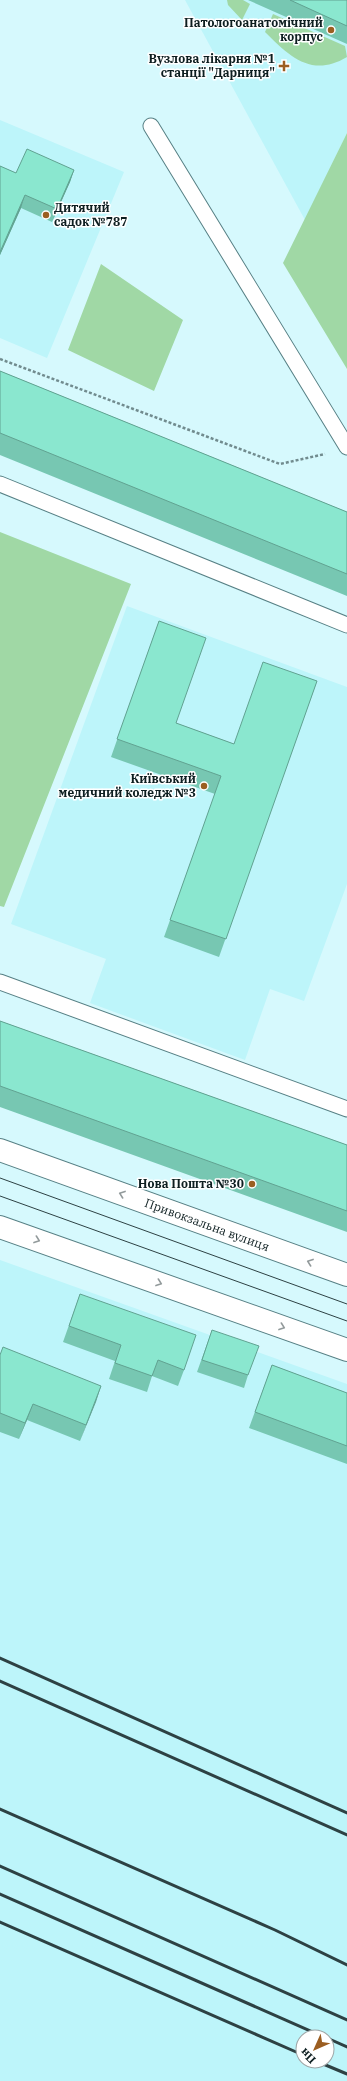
<svg xmlns="http://www.w3.org/2000/svg" width="347" height="2081" font-family="'IBM Plex Serif',serif">
	<style>
		.built { fill: #bdf5fa; fill-rule: evenodd }
		.green { fill: #a0d8a5 }
		.lines { fill: none; stroke-linecap: round; stroke-linejoin: round }
		.service-casing { stroke: #578085; stroke-width: 17 }
		.secondary-casing { stroke: #578085; stroke-width: 24 }
		.path { stroke: #718b8e; stroke-width: 2.5; stroke-dasharray: 3 2; stroke-linecap: butt }
		.service { stroke: #fff; stroke-width: 15 }
		.secondary { stroke: #fff; stroke-width: 22 }
		.tram { stroke: #2d4143; stroke-width: 1 }
		.rail { stroke: #2d4143; stroke-width: 3 }
		.wall { fill: #77c7b2 }
		.shaded-wall { fill: #61a291 }
		.building { fill: #8ae7cf; stroke: #61a291 }
		.oneway { stroke: #929a9b }
		.poi-dot { fill: #9b5e21; stroke: #fff; stroke-width: 1.5 }
		.labels { text-anchor: middle; stroke-width: 3; stroke-linejoin: round; paint-order: stroke }
		.poi-label { font-size: 12px; font-weight: bold; fill: #0d1e20; stroke: #fff; text-anchor: end }
		.street-label { font-size: 12px; fill: #0d1e20; stroke: #fff }
	</style>
	<rect width="100%" height="100%" fill="#d6f9fd"/>
	<!-- built -->
	<path class="built" d="M185,0H347V133L305,220Z
		M0,120L124,172L47,358L0,338Z
		M127,606L347,687V884L304,1001L270,989L245,1060L90,1003L106,959L11,924Z
		M0,1260L347,1384V2081H0ZM303,2037H327V2061H303Z"/>
	<!-- green -->
	<path class="green" d="M227,0H243L250,4L242,20L228,5Z
		M273,14L345,46L347,57C312,78 290,57 265,32Z
		M347,133V369L283,263Z
		M101,264L183,320L154,391L68,350Z
		M0,532L131,584L4,907L0,906Z"/>
	<g class="lines">
		<defs>
			<path id="service" d="M151,126L347,447
				M0,484L347,625
				M0,982L347,1109"/>
			<path id="secondary" d="M0,1150L347,1275
				M0,1227L347,1350"/>
		</defs>
		<!-- service casing -->
		<use href="#service" class="service-casing"/>
		<!-- secondary casing -->
		<use href="#secondary" class="secondary-casing"/>
		<!-- path -->
		<path class="path" d="M0,359L280,464L325,454"/>
		<!-- service -->
		<use href="#service" class="service"/>
		<!-- secondary -->
		<use href="#secondary" class="secondary"/>
		<!-- tram -->
		<path class="tram" d="M0,1178L347,1304
			M0,1196L347,1321"/>
		<!-- rail -->
		<path class="rail" d="M0,1658L347,1813
			M0,1681L347,1835
			M0,1809L275,1930L347,1965
			M0,1866L347,2020
			M0,1894L324,2037
			M0,1922L303,2055
			M327,2038L347,2047
			M316,2061L347,2074"/>
	</g>
	<!-- wall -->
	<path class="wall" d="M248,0H347V44Z
		M0,166L16,173L74,170L70,182L52,222L21,208L0,255Z
		M0,371L347,512V596L0,455Z
		M159,621L176,723L234,744L317,681L219,957L164,937L215,794L111,757Z
		M0,1021L347,1145V1232L0,1107Z
		M80,1294L184,1370L178,1386L152,1376L147,1392L109,1379L115,1361L63,1342Z
		M212,1330L248,1375L244,1388L197,1372Z
		M0,1355L101,1386L80,1441L27,1420L19,1439L0,1432Z
		M272,1365L347,1393V1464L249,1428Z"/>
	<!-- shaded-wall -->
	<path class="shaded-wall" d="M74,170L70,182L52,222L57,209Z
		M25,195L21,208L0,255V253Z
		M101,1386L96,1402L80,1441L86,1425Z
		M33,1404L27,1420L19,1439L25,1423Z"/>
	<!-- building -->
	<path class="building" d="M290,0H347V26Z
		M27,149L74,170L57,209L25,195L0,252V166L16,173Z
		M0,371L347,512V574L0,433Z
		M159,621L206,638L176,723L234,744L263,662L317,681L226,939L170,920L221,776L117,739Z
		M0,1021L347,1145V1211L0,1086Z
		M80,1294L196,1335L184,1370L158,1360L152,1376L115,1363L121,1345L69,1326Z
		M212,1330L259,1346L248,1375L202,1360Z
		M3,1347L101,1386L86,1425L33,1404L25,1423L0,1413V1355Z
		M272,1365L347,1393V1446L255,1412Z"/>
	<!-- one-way arrows -->
	<defs><path id="oneway-chevron" d="M-2-3.5L2.5 0L-2 3.5" fill="none" stroke-width="1.6" stroke-linecap="round" stroke-linejoin="round"/></defs>
	<g class="oneway">
		<use href="#oneway-chevron" transform="translate(122 1194) rotate(-160)"/>
		<use href="#oneway-chevron" transform="translate(37 1240) rotate(20)"/>
		<use href="#oneway-chevron" transform="translate(310 1262) rotate(-160)"/>
		<use href="#oneway-chevron" transform="translate(159 1283) rotate(20)"/>
		<use href="#oneway-chevron" transform="translate(282 1327) rotate(20)"/>
	</g>
	<!-- markers -->
	<g class="poi-dot">
		<circle cx="331" cy="30" r="4"/>
		<path d="M282 60h4v4h4v4h-4v4h-4v-4h-4v-4h4z"/>
		<circle cx="46" cy="215" r="4"/>
		<circle cx="204" cy="786" r="4"/>
		<circle cx="252" cy="1184" r="4"/>
	</g>
	<g class="labels">
		<!-- poi labels -->
		<g class="poi-label">
			<text x="323" y="27">Патологоанатомічний<tspan x="323" dy="14">корпус</tspan></text>
			<text x="275" y="63">Вузлова лікарня №1<tspan x="275" dy="14">станції "Дарниця"</tspan></text>
			<text x="54" y="212" text-anchor="start">Дитячий<tspan x="54" dy="14">садок №787</tspan></text>
			<text x="196" y="783">Київський<tspan x="196" dy="14">медичний коледж №3</tspan></text>
			<text x="244" y="1188">Нова Пошта №30</text>
		</g>
		<!-- street labels -->
		<g class="street-label">
			<text transform="translate(207 1225) rotate(20)" y="4">Привокзальна вулиця</text>
		</g>
	</g>
	<!-- north arrow -->
	<g transform="translate(315 2049) rotate(225)"><circle r="19" fill="#ffffff" stroke="#9ea5a6"/>
	<path d="M0-3L7 15L0 10L-7 15Z" fill="#9b5e21"/>
	<text y="-6" font-size="11" font-weight="bold" text-anchor="middle" fill="#0d1e20">Пн</text>
	</g>
</svg>
